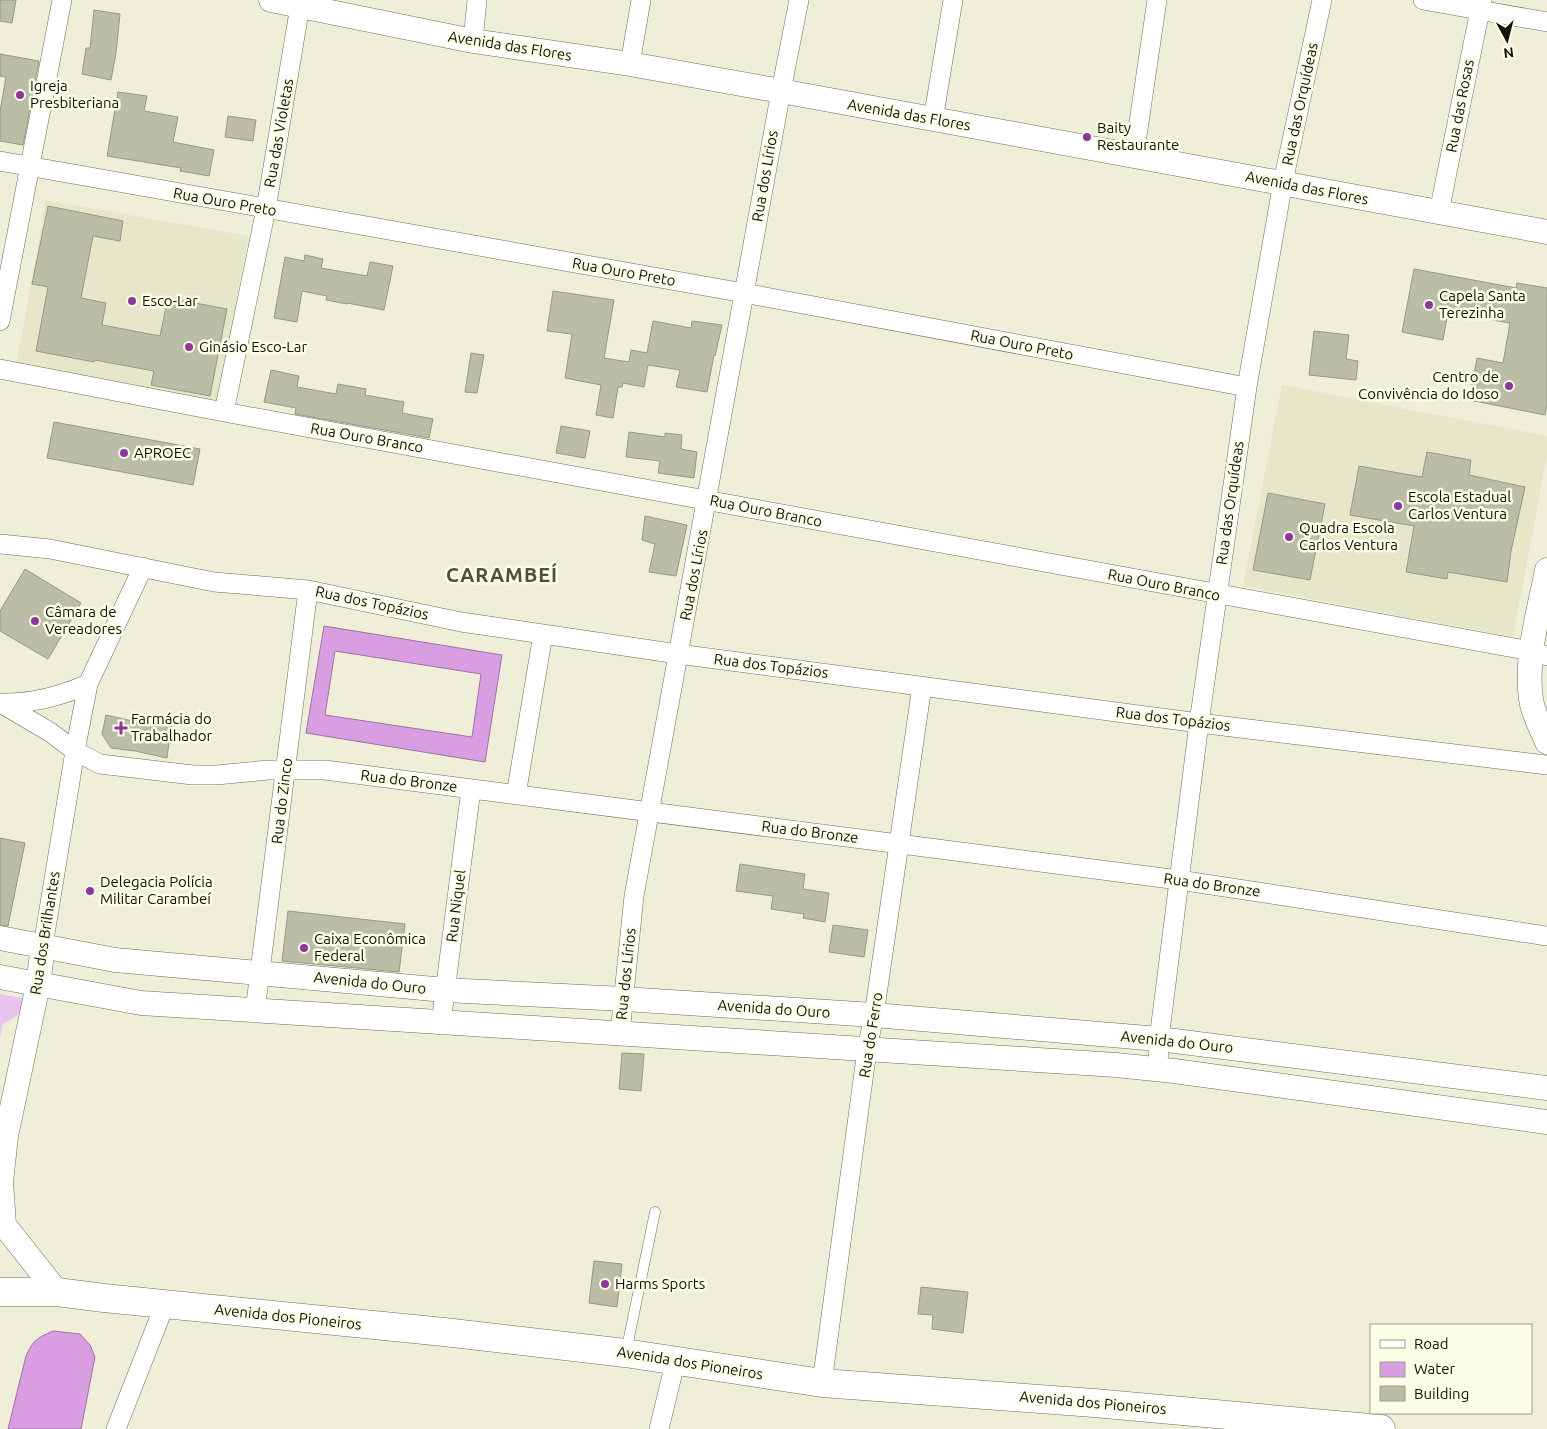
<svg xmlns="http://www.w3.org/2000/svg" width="1547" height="1429" font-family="Ubuntu,sans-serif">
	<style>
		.built { fill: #e6e6c8 }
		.green { fill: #ebc3f1 }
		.water { fill: #d99de1; stroke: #9d73a1; fill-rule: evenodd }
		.building { fill: #bcbda7; stroke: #989883 }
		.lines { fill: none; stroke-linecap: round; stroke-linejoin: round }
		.service-casing { stroke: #6c6c59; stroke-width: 11 }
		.minor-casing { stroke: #6c6c59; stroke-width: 20 }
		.tertiary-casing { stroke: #6c6c59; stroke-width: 25 }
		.secondary-casing { stroke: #6c6c59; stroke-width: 29 }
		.service { stroke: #fff; stroke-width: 10 }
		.minor { stroke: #fff; stroke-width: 19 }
		.tertiary { stroke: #fff; stroke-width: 24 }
		.secondary { stroke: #fff; stroke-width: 28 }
		.poi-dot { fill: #90349e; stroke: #fcfde6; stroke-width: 2 }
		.labels { text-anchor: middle; stroke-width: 5; stroke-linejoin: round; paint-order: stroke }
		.street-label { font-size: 15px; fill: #12120b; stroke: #fcfde6 }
		.poi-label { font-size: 15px; fill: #12120b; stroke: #fcfde6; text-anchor: start }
		.district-label { font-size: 20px; font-weight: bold; letter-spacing: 1px; fill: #4f4f3d; stroke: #fcfde6 }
	</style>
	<rect width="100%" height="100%" fill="#efefd9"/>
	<!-- built -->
	<path class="built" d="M46,200L248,236L218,402L16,366Z
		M1282,385L1547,436V456L1513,637L1243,586Z"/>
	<!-- green -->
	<path class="green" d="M0,994L22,998L28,1009L2,1025L0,1038Z"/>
	<!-- water -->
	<path class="water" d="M324,626L502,655L485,762L306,733ZM335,651L481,674L472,737L325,715Z
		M53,1331L80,1334L90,1345L95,1357L81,1429H8L26,1356C33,1340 37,1338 53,1331Z"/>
	<!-- building -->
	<path class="building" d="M0,0H16L12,23L0,21Z
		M94,10L120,14L116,53L111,80L82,74L86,48H90Z
		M0,54L39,61L23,145L0,141V112L6,77L0,76Z
		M118,92L147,96L144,111L178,117L173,142L214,150L209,176L180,171L181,168L107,156Z
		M228,116L256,120L253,141L225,137Z
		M48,206L123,221L120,241L93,236L81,298L106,303L102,325L160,336L168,298L227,309L210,396L151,385L154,371L95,360L94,362L36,351L48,287L32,284Z
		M305,255L323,259L321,268L367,276L370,262L393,266L384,310L347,303V304L326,300L327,296L302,291L297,322L274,318L285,257L304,261Z
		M1414,269L1516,288L1517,283L1547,288V404L1545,415L1469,400L1477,358L1503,363L1510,323L1448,312L1443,340L1402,332Z
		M553,291L614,300L604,358L629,362L631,350L647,353L653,321L691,328L692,321L722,325L715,356L714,355L707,392L676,387L680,370L648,365L644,387L623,383L622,387H618L613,418L596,415L601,385L565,378L572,334L547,331Z
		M1314,331L1349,335L1346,359L1358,361L1356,380L1309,375Z
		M471,353L484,355L477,393L465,392Z
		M271,370L299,376L297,387L336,394L338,384L366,389L365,395L404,402L402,413L433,419L429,438L295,414L296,408L264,402Z
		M54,422L200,449L193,485L47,458Z
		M561,426L590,431L585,458L556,453Z
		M629,432L665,437V433L682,435L681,449L697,452L694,478L658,473L660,461L626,457Z
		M1427,452L1471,460L1469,475L1525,487L1511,551L1507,582L1448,572L1447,579L1406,572L1414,526L1350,515L1359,466L1422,477Z
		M1268,493L1325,504L1310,580L1253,570Z
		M645,516L687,525L676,576L649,572L655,544L642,540Z
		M25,569L81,603L48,659L0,631V611Z
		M106,715L145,724L146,715L172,719L167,758L135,751L111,748L102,734Z
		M0,838L25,843L8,926L0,925Z
		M740,864L805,874L803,889L829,893L825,922L803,918L804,914L771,909L773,896L736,891Z
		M288,911L405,924L399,972L282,961Z
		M833,925L868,930L864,957L829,952Z
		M622,1053L644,1054L641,1091L619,1089Z
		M594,1261L622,1264L617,1307L589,1303Z
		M921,1287L968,1292L963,1333L932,1329L933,1315L918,1314Z"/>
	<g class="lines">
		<defs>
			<path id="service" d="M626,1352L655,1212"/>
			<path id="minor" d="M1423,0L1547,22
				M473,41L477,0
				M630,64L641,0
				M933,120L953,0
				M1134,156L1157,0
				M0,161L744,293L1247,387
				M1439,212L1482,0
				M0,321L62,0
				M0,369L224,412L1531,651L1547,656
				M224,412L266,209L301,0
				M0,544L50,549L214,582L308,590L461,622L678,654L1199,723L1547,765
				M0,703C30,704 61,696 88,684
				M2,704L50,732L75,751L100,764L193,775H217L268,770H325L1179,880L1547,936
				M516,795L543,634
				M43,946L75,751L88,684L143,567
				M255,1011L308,590
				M441,1023L471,789
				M620,1033L634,896L781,91L799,0
				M1158,1070L1159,1039L1199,723L1247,387L1283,182L1322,0
				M822,1383L867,1050L874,1015L922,686
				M116,1429L165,1304
				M659,1429L676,1359"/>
			<path id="tertiary" d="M271,0L473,41L630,64L781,91L1547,232
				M1547,570C1539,612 1525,656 1531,699C1533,714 1541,728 1547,742
				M0,938L115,960L445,990L624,999L874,1015L1159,1039L1547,1088
				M43,946L38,985L6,1136L1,1182L4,1225L57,1292
				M0,977L141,1003L1116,1065L1174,1071L1547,1122"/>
			<path id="secondary" d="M0,1292H57L104,1298L444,1332L625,1353L822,1383L1094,1403L1381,1429"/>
		</defs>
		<!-- service casing -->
		<use href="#service" class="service-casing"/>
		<!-- minor casing -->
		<use href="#minor" class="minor-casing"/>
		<!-- tertiary casing -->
		<use href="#tertiary" class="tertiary-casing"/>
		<!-- secondary casing -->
		<use href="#secondary" class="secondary-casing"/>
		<!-- service -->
		<use href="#service" class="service"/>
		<!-- minor -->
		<use href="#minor" class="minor"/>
		<!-- tertiary -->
		<use href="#tertiary" class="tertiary"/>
		<!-- secondary -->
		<use href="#secondary" class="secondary"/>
	</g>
	<!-- markers -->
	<g class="poi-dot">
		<circle cx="20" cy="95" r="5"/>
		<circle cx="1087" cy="137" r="5"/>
		<circle cx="132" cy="301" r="5"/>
		<circle cx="1429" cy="305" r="5"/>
		<circle cx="189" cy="347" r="5"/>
		<circle cx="1509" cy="386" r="5"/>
		<circle cx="124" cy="453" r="5"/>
		<circle cx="1398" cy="506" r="5"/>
		<circle cx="1289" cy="537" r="5"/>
		<circle cx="35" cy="621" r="5"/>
		<path d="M118.5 720.5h5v5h5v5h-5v5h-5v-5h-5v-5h5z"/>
		<circle cx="90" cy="891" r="5"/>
		<circle cx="304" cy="948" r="5"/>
		<circle cx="605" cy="1284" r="5"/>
	</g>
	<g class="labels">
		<!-- street labels -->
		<g class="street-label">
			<text transform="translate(510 46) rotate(9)" y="5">Avenida das Flores</text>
			<text transform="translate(1300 104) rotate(-78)" y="5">Rua das Orquídeas</text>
			<text transform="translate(1460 106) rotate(-79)" y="5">Rua das Rosas</text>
			<text transform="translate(909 115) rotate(10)" y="5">Avenida das Flores</text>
			<text transform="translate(279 133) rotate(-80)" y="5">Rua das Violetas</text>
			<text transform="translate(765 176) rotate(-80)" y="5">Rua dos Lírios</text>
			<text transform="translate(1307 188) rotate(11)" y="5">Avenida das Flores</text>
			<text transform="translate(225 202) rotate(10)" y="5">Rua Ouro Preto</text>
			<text transform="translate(624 272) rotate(10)" y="5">Rua Ouro Preto</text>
			<text transform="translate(1022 345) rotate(11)" y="5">Rua Ouro Preto</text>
			<text transform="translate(367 438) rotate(10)" y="5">Rua Ouro Branco</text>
			<text transform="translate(1230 503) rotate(-82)" y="5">Rua das Orquídeas</text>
			<text transform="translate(766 511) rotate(11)" y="5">Rua Ouro Branco</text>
			<text transform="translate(694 575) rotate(-79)" y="5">Rua dos Lírios</text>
			<text transform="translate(1164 585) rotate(11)" y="5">Rua Ouro Branco</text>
			<text transform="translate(372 603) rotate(12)" y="5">Rua dos Topázios</text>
			<text transform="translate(771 666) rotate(7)" y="5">Rua dos Topázios</text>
			<text transform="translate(1173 719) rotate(7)" y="5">Rua dos Topázios</text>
			<text transform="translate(409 781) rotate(7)" y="5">Rua do Bronze</text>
			<text transform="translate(282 801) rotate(-83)" y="5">Rua do Zinco</text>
			<text transform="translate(810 832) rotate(7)" y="5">Rua do Bronze</text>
			<text transform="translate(1212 885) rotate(8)" y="5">Rua do Bronze</text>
			<text transform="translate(456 906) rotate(-83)" y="5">Rua Niquel</text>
			<text transform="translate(45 933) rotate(-81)" y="5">Rua dos Brilhantes</text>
			<text transform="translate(626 974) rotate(-84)" y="5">Rua dos Lírios</text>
			<text transform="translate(370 983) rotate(6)" y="5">Avenida do Ouro</text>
			<text transform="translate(774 1009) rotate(4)" y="5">Avenida do Ouro</text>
			<text transform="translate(871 1035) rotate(-81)" y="5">Rua do Ferro</text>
			<text transform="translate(1177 1042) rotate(6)" y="5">Avenida do Ouro</text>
			<text transform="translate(288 1317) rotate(6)" y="5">Avenida dos Pioneiros</text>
			<text transform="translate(690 1363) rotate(9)" y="5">Avenida dos Pioneiros</text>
			<text transform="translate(1093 1403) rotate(5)" y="5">Avenida dos Pioneiros</text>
		</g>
		<!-- poi labels -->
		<g class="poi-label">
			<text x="30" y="91">Igreja<tspan x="30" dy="17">Presbiteriana</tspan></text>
			<text x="1097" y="133">Baity<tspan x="1097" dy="17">Restaurante</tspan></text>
			<text x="1439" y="301">Capela Santa<tspan x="1439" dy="17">Terezinha</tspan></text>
			<text x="142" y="306">Esco-Lar</text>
			<text x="199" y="352">Ginásio Esco-Lar</text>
			<text x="1499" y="382" text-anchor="end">Centro de<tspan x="1499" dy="17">Convivência do Idoso</tspan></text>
			<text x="134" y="458">APROEC</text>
			<text x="1408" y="502">Escola Estadual<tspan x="1408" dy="17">Carlos Ventura</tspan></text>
			<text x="1299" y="533">Quadra Escola<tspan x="1299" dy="17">Carlos Ventura</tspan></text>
			<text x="45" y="617">Câmara de<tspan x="45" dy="17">Vereadores</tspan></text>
			<text x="131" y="724">Farmácia do<tspan x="131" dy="17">Trabalhador</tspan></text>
			<text x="100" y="887">Delegacia Polícia<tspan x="100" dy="17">Militar Carambeí</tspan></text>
			<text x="314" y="944">Caixa Econômica<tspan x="314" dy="17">Federal</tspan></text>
			<text x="615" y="1289">Harms Sports</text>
		</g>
		<!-- district labels -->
		<g class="district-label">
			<text x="502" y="582">CARAMBEÍ</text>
		</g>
	</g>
	<!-- legend -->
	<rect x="1370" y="1324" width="162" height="90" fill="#fcfde6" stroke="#9e9f8e"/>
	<rect x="1380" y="1340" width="25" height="8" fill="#ffffff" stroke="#9e9f8e"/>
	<text x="1414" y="1349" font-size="15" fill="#12120b">Road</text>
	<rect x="1380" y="1362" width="25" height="15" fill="#d99de1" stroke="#9e9f8e"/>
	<text x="1414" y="1374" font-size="15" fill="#12120b">Water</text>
	<rect x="1380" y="1386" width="25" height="15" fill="#bcbda7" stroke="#9e9f8e"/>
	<text x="1414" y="1399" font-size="15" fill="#12120b">Building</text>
	<!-- north arrow -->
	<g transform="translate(1507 40) rotate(173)" stroke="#fcfde6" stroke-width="4" paint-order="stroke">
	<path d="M0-4L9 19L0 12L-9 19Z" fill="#12120b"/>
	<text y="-8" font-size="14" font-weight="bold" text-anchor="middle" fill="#12120b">N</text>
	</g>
</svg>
